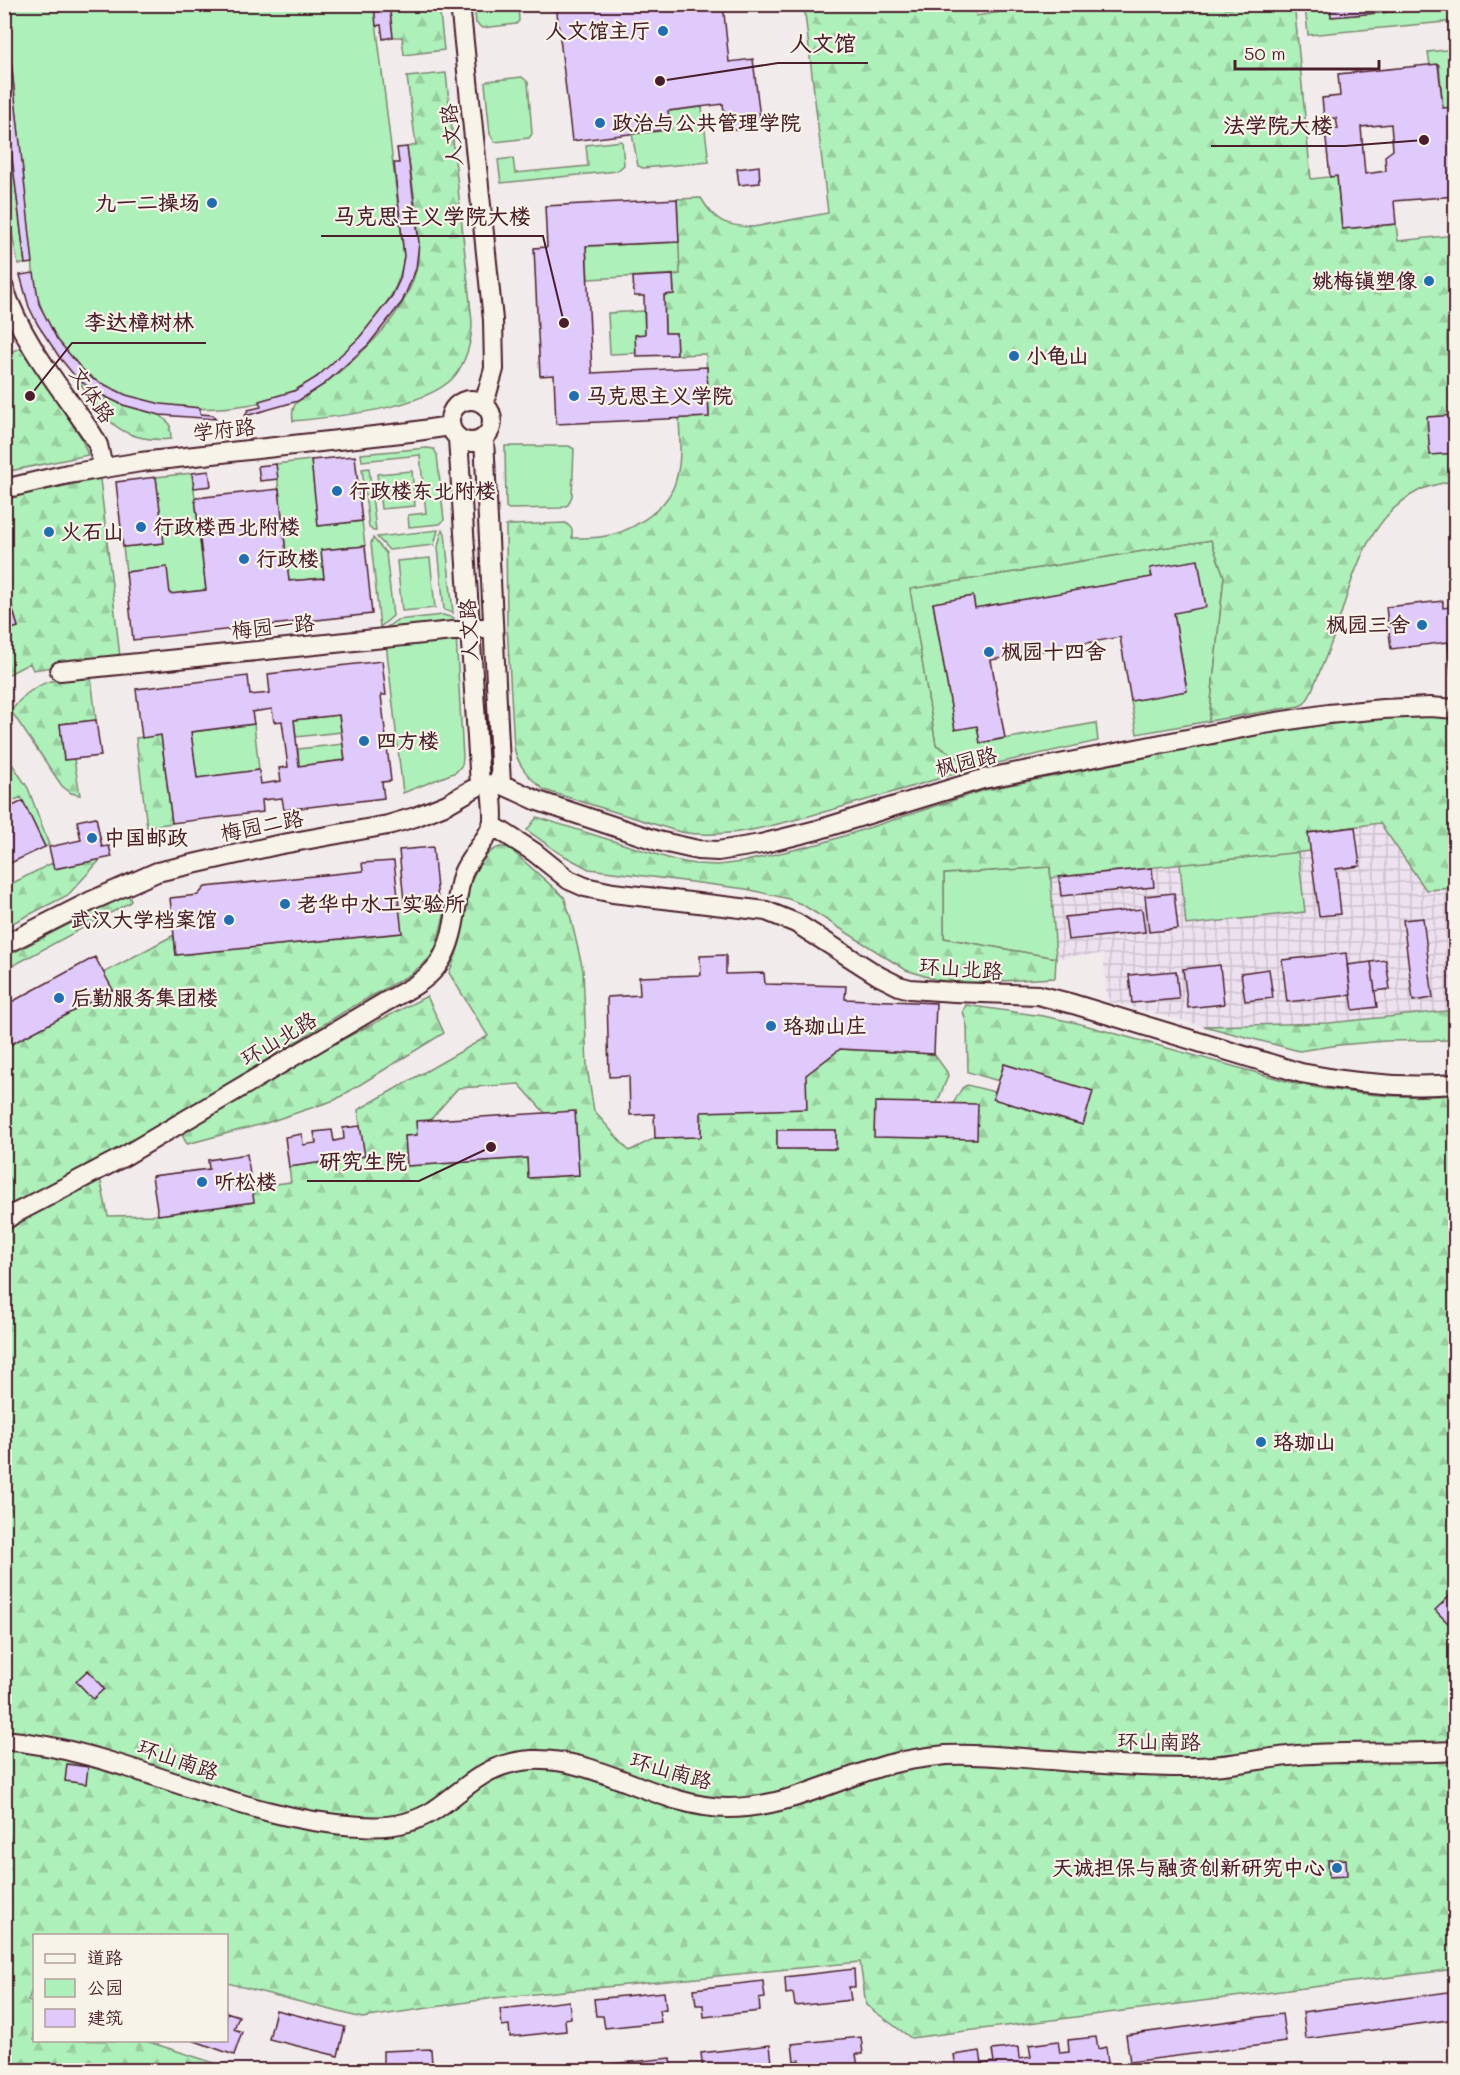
<svg xmlns="http://www.w3.org/2000/svg" width="1460" height="2075" font-family="Mali,'LXGW WenKai TC',sans-serif">
	<style>
		.industrial { fill: url(#industrial-grid) }
		.green { fill: #aef0b9; stroke: #7c8872; stroke-width: 1.5 }
		.forest { fill: url(#forest-firs); stroke: #7c8872; stroke-width: 1.5; fill-rule: evenodd }
		.building { fill: #e0cafb; stroke: #4a1f2b; stroke-width: 1.5; fill-rule: evenodd }
		.lines { fill: none; stroke-linecap: round; stroke-linejoin: round }
		.street-casing { stroke: #4a1f2b; stroke-width: 22 }
		.street { stroke: #f7f3e8; stroke-width: 18 }
		.poi-dot { fill: #1f6fb2; stroke: #f7f3e8; stroke-width: 2 }
		.labels { text-anchor: middle; stroke-width: 4.5; stroke-linejoin: round; paint-order: stroke }
		.poi-label { font-size: 21px; font-weight: bold; fill: #4a1f2b; stroke: #f7f3e8; text-anchor: start }
		.street-label { font-size: 21px; fill: #4a1f2b; stroke: #f7f3e8 }
		.leader { fill: none; stroke: #4a1f2b; stroke-width: 2 }
		.callout-dot { fill: #4a1f2b; stroke: #f7f3e8; stroke-width: 2 }
		.callout-label { font-size: 22px; text-anchor: middle; font-weight: bold; fill: #4a1f2b; stroke: #f7f3e8; stroke-width: 4.5; stroke-linejoin: round; paint-order: stroke }
	</style>
	<defs>
		<pattern id="industrial-grid" width="8" height="8" patternUnits="userSpaceOnUse" patternTransform="scale(1.5)"><rect width="8" height="8" fill="#ede1f0"/><path d="M0 4h8M4 0v8" fill="none" stroke="#cdc1ce"/></pattern>
		<pattern id="forest-firs" width="22" height="20" patternUnits="userSpaceOnUse" patternTransform="scale(1.5)"><rect width="22" height="20" fill="#aef0b9"/><path d="M5 1l3.5 6h-7zM16 11l3.5 6h-7z" fill="#97cd9f"/></pattern>
	</defs>
	<rect width="100%" height="100%" fill="#f2ebec"/>
	<filter id="ink" filterUnits="userSpaceOnUse"><feTurbulence type="fractalNoise" baseFrequency=".0167" numOctaves="2"/><feDisplacementMap in="SourceGraphic" scale="12" xChannelSelector="R" yChannelSelector="G"/><feConvolveMatrix kernelMatrix="1 2 1 2 8 2 1 2 1" color-interpolation-filters="sRGB"/></filter>
	<g filter="url(#ink)">
		<!-- industrial -->
		<path class="industrial" d="M1455,782V1040L1385,1041L1339,1045L1299,1051L1107,1001L1103,954L1056,958L1050,867Z"/>
		<!-- green -->
		<path class="green" d="M5,5H374L404,256C401,287 384,308 365,331C346,353 322,376 296,390C241,417 144,415 94,379C64,358 44,323 35,288L8,34H5Z
			M474,5H518L519,21L516,24L482,28L476,23Z
			M1305,5H1330L1332,17L1435,8V5H1455V21L1308,35Z
			M1455,49V107L1443,108L1439,65H1430L1428,52Z
			M522,77L528,82L532,134L529,138L495,142L490,134L485,83L488,81Z
			M4,92L25,264H18L12,233L5,234Z
			M702,107L709,162L643,168L638,166L632,134L670,130L668,111Z
			M622,141L624,165L617,171L501,183L498,160L513,158L515,173L588,166L586,145Z
			M679,242L681,274L588,279L586,246Z
			M644,311L645,334L636,353L610,354L608,313Z
			M505,446H569L574,449L572,496L568,505L561,508L509,509L506,507Z
			M427,448L434,449L437,455L444,520L440,524L409,527L408,515L426,513L420,455L362,461L361,454Z
			M311,460L319,526L362,521L365,546L321,550L324,578L289,581L276,464Z
			M369,468L376,531H373L369,527L362,469Z
			M412,471L415,506L381,509L377,474Z
			M192,473L206,590L170,594L166,568L126,572L123,547L163,543L156,477Z
			M438,530L434,545L389,550L377,537Z
			M442,530L445,533L453,613L444,610L438,547Z
			M373,538L386,553L393,616L380,627L371,543Z
			M1211,540L1224,576L1209,721L1137,734L1131,701L1187,691L1174,613L1150,569L1152,577L975,608L973,596L933,603L955,729L977,726L981,743L1096,723L1098,741L975,768L936,745L909,589Z
			M430,558L435,608L402,611L397,561Z
			M443,615L454,618V623L380,632L397,620Z
			M456,635L463,758L462,765L456,772L403,793L386,643Z
			M339,715L341,732L296,737L294,720Z
			M254,724L259,770L197,778L191,732Z
			M343,744L345,760L299,766L298,749Z
			M4,752L28,788L49,845L45,847L21,797L5,805Z
			M1298,852L1305,912L1186,925L1180,864Z
			M1050,867L1056,958L944,938V874Z"/>
		<!-- forest -->
		<path class="forest" d="M939,4L941,9L974,5L976,16L1052,4L1275,5L1295,13L1311,179L1337,176L1342,229L1396,224L1398,241L1455,235V297L1449,313L1447,339L1455,453V480C1444,483 1431,485 1420,490C1365,518 1352,581 1335,633C1327,655 1318,676 1309,697L1304,704L1299,706L1209,721L1224,576L1211,540L910,589L936,745L975,768C923,783 872,799 820,813C775,825 727,840 680,832L544,790C529,777 518,767 514,747L507,625L506,526L510,525L566,523L572,529V538C581,538 591,538 600,537C628,534 666,511 675,483C682,462 680,440 679,418L709,417L706,354L677,355L676,333H665L664,295L674,294L673,275L680,274L677,199L701,198C715,222 726,226 753,227L828,213L804,5Z
			M389,5H439L444,50L404,55L402,37H393Z
			M446,73L472,322C472,341 466,363 453,378C423,409 335,417 293,421C292,413 292,406 299,400C307,394 318,389 326,383C362,354 405,316 416,270C424,238 411,180 407,147L416,145L407,77Z
			M22,347L81,437L88,455L5,472L4,355Z
			M74,375L104,396L123,405L160,415L170,424L171,439C116,444 103,414 74,375Z
			M100,479L120,657L33,670L30,663L5,676V631L18,627L5,581V498Z
			M91,676L96,720L60,724L64,760L74,759L80,795L71,793L62,786L11,711C34,679 55,679 91,676Z
			M1429,715L1455,718V888L1426,890L1380,823L1309,833L1311,851L1051,878L1050,867L944,874V938L1056,958L1055,978L963,983L937,980L906,970L803,905L789,899L746,889L589,869L559,853L527,830L537,817L674,860L695,864L718,865L742,862L822,843L985,790L1258,735L1384,716Z
			M161,735L172,823L147,827L136,738Z
			M500,847H508L564,897L570,915L583,970L587,1067L594,1111L629,1151L655,1138L701,1137V1112L806,1075L840,1049L934,1054L947,1072L948,1076L937,1103L953,1104L962,1088L967,1085L995,1092L994,1099L1083,1125L1093,1091L1004,1064L999,1081L968,1072L967,1026L963,1011L966,1005L1043,1016L1077,1023L1297,1084C1349,1094 1403,1099 1455,1095V1969L911,2038L866,2005L860,1962L494,1998L362,2018L227,1983L226,1936H34V1984L28,2001L34,2003V2040L146,2041L236,2070H10L5,2069L4,1048L112,990L103,973L174,935L176,955L401,933L399,910L447,905L436,946L430,958L411,974L352,1007L97,1164L108,1216L158,1215L253,1202L252,1187L291,1182L289,1167L364,1156L358,1110L488,1036L449,973C454,960 460,947 462,933C466,905 464,879 485,857C490,852 493,849 500,847ZM519,1084L545,1113L579,1175L529,1178L527,1158L407,1166L405,1136L417,1135L458,1088ZM777,1130H836V1149H777Z
			M101,859L68,895L5,927V887L52,863L54,869Z
			M125,895L129,896L131,901L129,903L5,970V957Z
			M427,996L444,1033L335,1100L266,1123L187,1144L181,1133L301,1061Z
			M1455,1010V1040L1385,1041L1339,1045L1299,1051L1204,1026L1329,1023Z"/>
		<!-- building -->
		<path class="building" d="M374,4H389L393,37L383,39L381,25L376,26Z
			M556,4H723L729,62L753,59L761,127L726,131L723,104L668,111L671,129L572,141Z
			M940,4H962L963,6L940,9Z
			M1330,4H1435L1436,8L1331,17Z
			M8,33L33,263L25,264L4,92V34Z
			M1438,64L1443,108L1456,107V196L1394,201L1396,224L1342,229L1337,176L1330,177L1325,130L1338,129L1336,118L1324,119L1322,98L1340,96L1338,74ZM1391,124L1393,150L1385,156L1386,171L1365,174L1361,127Z
			M407,147L419,243L416,269L402,302L368,345L323,385L298,401L245,416L248,410L261,407L259,401L294,391L317,377L359,338L392,296L400,279L404,256L394,163H399L397,148Z
			M759,166L760,183L739,185L737,169Z
			M677,199L679,242L586,246L592,373L707,367L709,417L556,424L554,375L540,376L534,248L547,247L545,206Z
			M34,273L39,304L57,339L80,367L93,379L126,395L161,404L200,408V414L213,415L216,419L160,415L123,405L104,396L88,387L74,375L60,358L38,325L29,307L20,275Z
			M673,275L674,294L664,295L665,333H676L677,355L636,356L635,335L645,334L644,296H634L633,277Z
			M1456,415V453L1430,455L1427,417Z
			M355,456L362,521L318,526L311,460Z
			M276,464L278,479L260,481L258,466Z
			M209,471L211,486L194,488L192,473Z
			M156,477L164,543L123,547L116,482Z
			M279,489L289,581L324,578L321,550L365,546L372,614L133,640L126,572L167,567L170,594L206,590L195,498Z
			M1198,560L1206,607L1174,613L1187,691L1131,701L1120,637L991,660L1005,738L980,743L977,726L955,730L933,603L973,596L975,608L1152,577L1150,568Z
			M4,581L18,627L4,631Z
			M1443,601V608L1456,606V680H1452L1448,642L1391,649L1386,607Z
			M382,661L386,695H381L391,781L382,782L384,798L284,810L282,798L262,800L263,812L172,823L161,735L142,738L136,689L248,676L250,695L270,693L268,674ZM272,709L274,722L282,721L288,767L279,768L281,781L261,784L259,770L197,778L191,732L254,724L252,712ZM339,715L345,760L299,766L294,720Z
			M96,720L101,756L64,760L60,724Z
			M23,801L45,847L4,866V810Z
			M96,817L102,847L109,846L112,857L54,869L49,847L81,840L77,821Z
			M1355,827L1360,866L1336,869L1341,914L1319,916L1308,833Z
			M433,847L438,900L404,902L399,850Z
			M394,861L402,933L176,955L170,898L198,895L205,887L363,871L362,863Z
			M1152,868L1154,887L1061,896L1059,877Z
			M1174,893L1178,929L1149,932L1145,896Z
			M1142,909L1145,932L1068,940L1065,917Z
			M1423,918L1433,998L1413,1001L1403,920Z
			M1346,953L1351,995L1287,1002L1282,960Z
			M726,955V974L764,973L765,984L846,986L845,999L936,1003L934,1054L840,1049L806,1075L807,1109L701,1112V1137L655,1138L654,1114L630,1115L629,1076L609,1077L607,997L640,995L639,977L701,975L700,956Z
			M95,957L113,990L4,1048V1006Z
			M1386,960L1390,989L1375,991L1371,962Z
			M1371,962L1377,1007L1353,1010L1347,965Z
			M1220,965L1224,1004L1188,1008L1183,969Z
			M1269,969L1273,998L1245,1001L1241,973Z
			M1176,971L1179,999L1132,1003L1129,975Z
			M1004,1064L1093,1091L1083,1125L993,1099Z
			M875,1102L978,1104L977,1139L874,1137Z
			M575,1111L579,1175L528,1178L527,1158L407,1166L405,1136L417,1135L416,1121Z
			M360,1126L365,1156L289,1167L285,1137L302,1134L303,1145L316,1143L314,1132L332,1130L334,1141L344,1139L343,1128Z
			M777,1130H836V1149H777Z
			M247,1154L254,1202L158,1215L152,1176L209,1169L208,1160Z
			M1456,1590V1629L1455,1630L1435,1610Z
			M88,1670L104,1689L93,1699L76,1681Z
			M67,1764L88,1767L86,1784L65,1781Z
			M1346,1859L1347,1876L1329,1877L1328,1860Z
			M854,1969L855,1987H849L851,2000L795,2006L793,1993L786,1994L785,1977Z
			M763,1981L765,1998L759,1999L760,2011L704,2017L703,2005H696L694,1989Z
			M1455,1991L1456,2019L1306,2039L1303,2012Z
			M664,1992L666,2009L659,2010L661,2022L605,2028L603,2016H596L594,1999Z
			M569,2001L571,2018L565,2019L566,2031L510,2037L509,2025L502,2026L500,2009Z
			M276,2010L345,2027L338,2056L269,2039Z
			M226,2012L239,2016L234,2029L242,2032L234,2055L192,2040H226Z
			M1282,2014L1286,2042L1130,2062L1126,2035Z
			M861,2037L863,2054H856L858,2067L826,2070H802L800,2060L794,2061L792,2044Z
			M1096,2037L1098,2049L1106,2047L1109,2070H947V2068L956,2067L954,2055L980,2051L982,2064L994,2062L992,2050L1018,2047L1019,2059L1031,2057L1029,2045L1058,2041L1060,2053L1069,2052L1068,2040Z
			M770,2045L772,2063H766L767,2070H703L701,2053Z
			M431,2049L432,2065L442,2064V2070H370V2067H383V2051Z
			M671,2058L672,2070H602V2065Z"/>
		<g class="lines">
			<defs>
				<path id="street" d="M460,4L493,320L494,369L484,404
					M4,288C22,342 60,387 92,434L98,445L103,468
					M450 421a21 21 0 1 1 42 0a21 21 0 1 1-42 0Z
					M458,438L480,785
					M484,438L501,784
					M4,489L68,474L141,462L410,432L450,426
					M60,671L492,627
					M492,825L534,852L569,880L585,887L613,893L766,911L796,923L879,976L899,986L910,989L954,992L1038,995L1073,1004L1301,1073C1351,1083 1404,1088 1456,1084
					M4,945L91,901L157,872L277,845L388,825L415,817L447,804L480,785L501,784L538,801L658,841L698,850L718,851L761,844L817,830L983,779L1258,725L1328,714L1383,709L1430,707L1456,709
					M4,1221L14,1214L123,1157L387,1001C429,979 447,968 455,917C457,902 458,887 463,873C470,856 486,842 492,825C495,816 491,795 491,784
					M4,1740C128,1751 237,1821 361,1826C386,1828 412,1824 433,1811C469,1787 484,1763 532,1760C599,1757 660,1808 728,1808C784,1808 833,1781 886,1765C905,1760 926,1757 946,1755C981,1753 1016,1758 1051,1760C1096,1764 1140,1767 1186,1767C1223,1768 1261,1758 1298,1755C1350,1751 1403,1754 1456,1751"/>
			</defs>
			<!-- street casing -->
			<use href="#street" class="street-casing"/>
			<!-- street -->
			<use href="#street" class="street"/>
		</g>
	</g>
	<!-- markers -->
	<g class="poi-dot">
		<circle cx="663" cy="31" r="6"/>
		<circle cx="600" cy="123" r="6"/>
		<circle cx="212" cy="203" r="6"/>
		<circle cx="1429" cy="281" r="6"/>
		<circle cx="1014" cy="356" r="6"/>
		<circle cx="574" cy="396" r="6"/>
		<circle cx="337" cy="491" r="6"/>
		<circle cx="141" cy="527" r="6"/>
		<circle cx="49" cy="532" r="6"/>
		<circle cx="244" cy="559" r="6"/>
		<circle cx="1422" cy="625" r="6"/>
		<circle cx="989" cy="652" r="6"/>
		<circle cx="364" cy="741" r="6"/>
		<circle cx="92" cy="838" r="6"/>
		<circle cx="285" cy="904" r="6"/>
		<circle cx="229" cy="920" r="6"/>
		<circle cx="59" cy="998" r="6"/>
		<circle cx="771" cy="1026" r="6"/>
		<circle cx="202" cy="1182" r="6"/>
		<circle cx="1261" cy="1442" r="6"/>
		<circle cx="1337" cy="1868" r="6"/>
	</g>
	<g class="labels">
		<!-- poi labels -->
		<g class="poi-label">
			<text x="651" y="38" text-anchor="end">人文馆主厅</text>
			<text x="612" y="130">政治与公共管理学院</text>
			<text x="200" y="210" text-anchor="end">九一二操场</text>
			<text x="1417" y="288" text-anchor="end">姚梅镇塑像</text>
			<text x="1026" y="363">小龟山</text>
			<text x="586" y="403">马克思主义学院</text>
			<text x="349" y="498">行政楼东北附楼</text>
			<text x="153" y="534">行政楼西北附楼</text>
			<text x="61" y="539">火石山</text>
			<text x="256" y="566">行政楼</text>
			<text x="1410" y="632" text-anchor="end">枫园三舍</text>
			<text x="1001" y="659">枫园十四舍</text>
			<text x="376" y="748">四方楼</text>
			<text x="104" y="845">中国邮政</text>
			<text x="297" y="911">老华中水工实验所</text>
			<text x="217" y="927" text-anchor="end">武汉大学档案馆</text>
			<text x="71" y="1005">后勤服务集团楼</text>
			<text x="783" y="1033">珞珈山庄</text>
			<text x="214" y="1189">听松楼</text>
			<text x="1273" y="1449">珞珈山</text>
			<text x="1325" y="1875" text-anchor="end">天诚担保与融资创新研究中心</text>
		</g>
		<!-- street labels -->
		<g class="street-label">
			<text transform="translate(452 135) rotate(-96)" y="7">人文路</text>
			<text transform="translate(92 395) rotate(56)" y="7">文体路</text>
			<text transform="translate(224 430) rotate(-6)" y="7">学府路</text>
			<text transform="translate(273 627) rotate(-6)" y="7">梅园一路</text>
			<text transform="translate(469 630) rotate(-93)" y="7">人文路</text>
			<text transform="translate(966 762) rotate(-14)" y="7">枫园路</text>
			<text transform="translate(262 826) rotate(-11)" y="7">梅园二路</text>
			<text transform="translate(961 969) rotate(4)" y="7">环山北路</text>
			<text transform="translate(279 1039) rotate(-31)" y="7">环山北路</text>
			<text transform="translate(1159 1742) rotate(1)" y="7">环山南路</text>
			<text transform="translate(178 1760) rotate(19)" y="7">环山南路</text>
			<text transform="translate(671 1771) rotate(16)" y="7">环山南路</text>
		</g>
	</g>
	<!-- callouts -->
	<path class="leader" d="M660 81L778 63H868M1424 140L1345 146H1211M564 323L543 236H321M30 396L72 343H206M491 1147L419 1181H307"/>
	<g class="callout-dot">
		<circle cx="660" cy="81" r="6"/>
		<circle cx="1424" cy="140" r="6"/>
		<circle cx="564" cy="323" r="6"/>
		<circle cx="30" cy="396" r="6"/>
		<circle cx="491" cy="1147" r="6"/>
	</g>
	<g class="callout-label">
		<text x="823" y="51">人文馆</text>
		<text x="1278" y="133">法学院大楼</text>
		<text x="432" y="224">马克思主义学院大楼</text>
		<text x="139" y="330">李达樟树林</text>
		<text x="363" y="1169">研究生院</text>
	</g>
	<!-- margin -->
	<rect width="1460" height="2075" fill="none" stroke="#f7f3e8" stroke-width="24"/>
	<rect x="12" y="12" width="1436" height="2051" fill="none" stroke="#4a1f2b" stroke-width="2" filter="url(#ink)"/>
	<!-- legend -->
	<rect x="33" y="1934" width="195" height="108" fill="#f7f3e8" stroke="#b29e9c" stroke-width="1.5"/>
	<rect x="45" y="1954" width="30" height="9" fill="#f7f3e8" stroke="#b29e9c" stroke-width="1.5"/>
	<text x="87" y="1964" font-size="18" fill="#4a1f2b">道路</text>
	<rect x="45" y="1979" width="30" height="18" fill="#aef0b9" stroke="#b29e9c" stroke-width="1.5"/>
	<text x="87" y="1994" font-size="18" fill="#4a1f2b">公园</text>
	<rect x="45" y="2009" width="30" height="18" fill="#e0cafb" stroke="#b29e9c" stroke-width="1.5"/>
	<text x="87" y="2024" font-size="18" fill="#4a1f2b">建筑</text>
	<!-- scale -->
	<path d="M1235 60v9h144v-9" fill="none" stroke="#4a1f2b" stroke-width="3"/>
	<text x="1244" y="60" font-size="18" fill="#4a1f2b" stroke="#f7f3e8" stroke-width="4.5" paint-order="stroke">50 m</text>
</svg>
